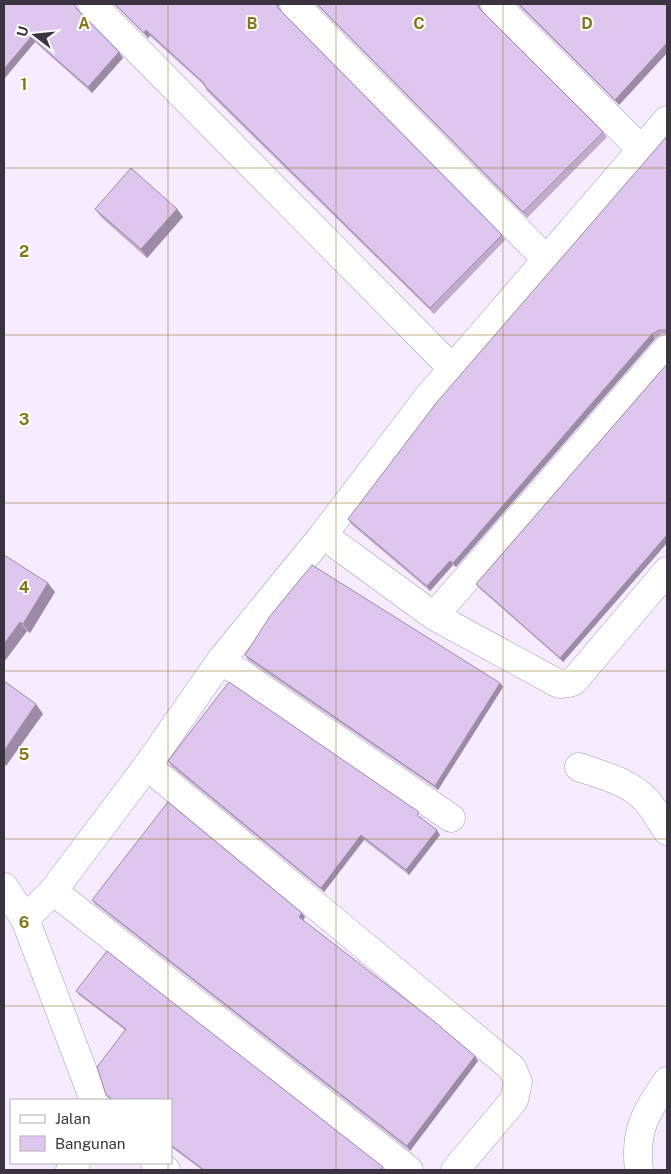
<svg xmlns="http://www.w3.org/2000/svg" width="671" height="1174" font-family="'Public Sans',sans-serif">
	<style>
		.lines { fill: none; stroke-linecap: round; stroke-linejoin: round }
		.minor-casing { stroke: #ab98b7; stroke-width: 29 }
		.tertiary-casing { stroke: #ab98b7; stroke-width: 29 }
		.minor { stroke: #fff; stroke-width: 28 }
		.tertiary { stroke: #fff; stroke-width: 28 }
		.wall { fill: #c0aacd }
		.shaded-wall { fill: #9c8ba7 }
		.building { fill: #dfc6ee; stroke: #9c8ba7 }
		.grid { fill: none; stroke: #87761a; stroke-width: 1; stroke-opacity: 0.55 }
		.grid-label { font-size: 16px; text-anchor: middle; font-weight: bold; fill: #87761a; stroke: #fff; stroke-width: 4; stroke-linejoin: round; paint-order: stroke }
	</style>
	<rect width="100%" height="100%" fill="#f7ebff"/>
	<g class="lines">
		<defs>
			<path id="minor" d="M92,4L452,368
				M294,4L547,260
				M495,4L642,150
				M323,535L434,616L559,684L569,683L574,681L667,571
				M434,616L667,349
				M221,660L451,818
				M147,766L512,1068L518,1082L514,1100L455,1170
				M579,767C601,775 628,781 645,799C654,808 660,820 667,831
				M53,891L409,1170
				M25,919L94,1100
				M155,1163L166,1170
				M70,1170L76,1163
				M639,1170C634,1130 646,1113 667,1081"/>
			<path id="tertiary" d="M4,887L25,919L53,891L147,766L221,660L323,535L428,397L667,120"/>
		</defs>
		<!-- minor casing -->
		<use href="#minor" class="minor-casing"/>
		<!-- tertiary casing -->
		<use href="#tertiary" class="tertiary-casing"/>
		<!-- minor -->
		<use href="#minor" class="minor"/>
		<!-- tertiary -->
		<use href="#tertiary" class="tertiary"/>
	</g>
	<!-- wall -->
	<path class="wall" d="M4,4L77,8L79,11L123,58L92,93L35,42L4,79Z
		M114,4H279V7L281,11L502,235L505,240L434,314L207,91L204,85L150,36L148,38Z
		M316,4H480V8L482,11L603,132L607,137L527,218Z
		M517,4H667V53L619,105Z
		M667,136V334H662L655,339L456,567L453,565L430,591L351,524L348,519Z
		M95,209H177L183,217L147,258L101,217Z
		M667,364V543L563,662L479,588L476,584Z
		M4,555L55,592L30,633L27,631L4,662Z
		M245,655L500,683L503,687L438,790L248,660Z
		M168,761L422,817L421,818L440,835L409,875L364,840L324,892L171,766Z
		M92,900L302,913L305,917L303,921L478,1061L410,1151L95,904Z
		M76,991L385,1170H202L171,1147V1100H111L106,1095L125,1030L79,995Z"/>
	<!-- shaded-wall -->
	<path class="shaded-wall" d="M146,30L150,36L148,38L144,33Z
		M31,37L35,42L4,79V69Z
		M667,43V53L619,105L615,100Z
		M119,52L123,58L92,93L88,87Z
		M177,209L183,217L147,258L141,249Z
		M652,334L655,339L456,567L453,563Z
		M667,535V543L563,662L560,658Z
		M450,561L453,565L430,591L427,586Z
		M48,583L55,592L30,633L23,624Z
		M20,622L27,631L4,662V644Z
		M500,683L503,687L438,790L435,786Z
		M36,704L43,714L6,766L4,763V751Z
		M437,830L440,835L409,875L406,870Z
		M361,835L364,840L324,892L321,888Z
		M302,913L305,917L302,922L299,917Z
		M475,1056L478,1061L410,1151L407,1146Z"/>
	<!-- building -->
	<path class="building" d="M4,4H74L77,9L119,52L88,87L31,37L4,69Z
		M115,4H276L279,9L502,235L430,308L204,85L205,84L146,30L144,33Z
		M317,4H477L480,9L603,132L523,212Z
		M519,4H667V43L615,100Z
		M667,136V330H659L652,334L453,563L450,561L427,586L348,519L437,402Z
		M131,168L177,209L141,249L95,209Z
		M667,364V535L560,658L476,584Z
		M4,555L48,583L23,624L20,622L4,644Z
		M312,565L500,683L435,786L245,655L270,616Z
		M4,681L36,704L4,751Z
		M229,682L419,812L417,815L437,830L406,870L361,835L321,888L168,761Z
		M168,802L302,913L299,917L430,1018L475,1056L407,1146L92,900Z
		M107,951L383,1167L380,1170H204L171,1145V1100H113L106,1095L97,1067L126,1029L76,991Z"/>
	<!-- grid -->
	<path class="grid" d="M168,4V1100M336,4V1170M503,4V1170M4,168H667M4,335H667M4,503H667M4,671H667M4,839H667M4,1006H667M168,1163V1170"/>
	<g class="grid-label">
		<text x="84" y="29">A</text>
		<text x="252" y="29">B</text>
		<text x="419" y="29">C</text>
		<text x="587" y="29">D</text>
		<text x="24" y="90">1</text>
		<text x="24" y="257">2</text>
		<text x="24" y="425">3</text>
		<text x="24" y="593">4</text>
		<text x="24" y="760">5</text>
		<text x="24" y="928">6</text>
	</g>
	<!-- border -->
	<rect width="671" height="1174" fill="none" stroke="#3b3440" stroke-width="10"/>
	<!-- legend -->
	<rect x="10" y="1099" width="162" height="65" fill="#ffffff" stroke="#b1aeb3"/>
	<rect x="20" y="1115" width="25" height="8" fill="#ffffff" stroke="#b1aeb3"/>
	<text x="55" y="1124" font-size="15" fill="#3b3440">Jalan</text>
	<rect x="20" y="1136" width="25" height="15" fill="#dfc6ee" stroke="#b1aeb3"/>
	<text x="55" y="1149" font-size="15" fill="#3b3440">Bangunan</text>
	<!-- north arrow -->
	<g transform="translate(35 35) rotate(286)" stroke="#ffffff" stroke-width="4" paint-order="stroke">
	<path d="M0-4L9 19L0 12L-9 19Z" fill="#3b3440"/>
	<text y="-8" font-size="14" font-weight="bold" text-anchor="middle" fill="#3b3440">U</text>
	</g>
</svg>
